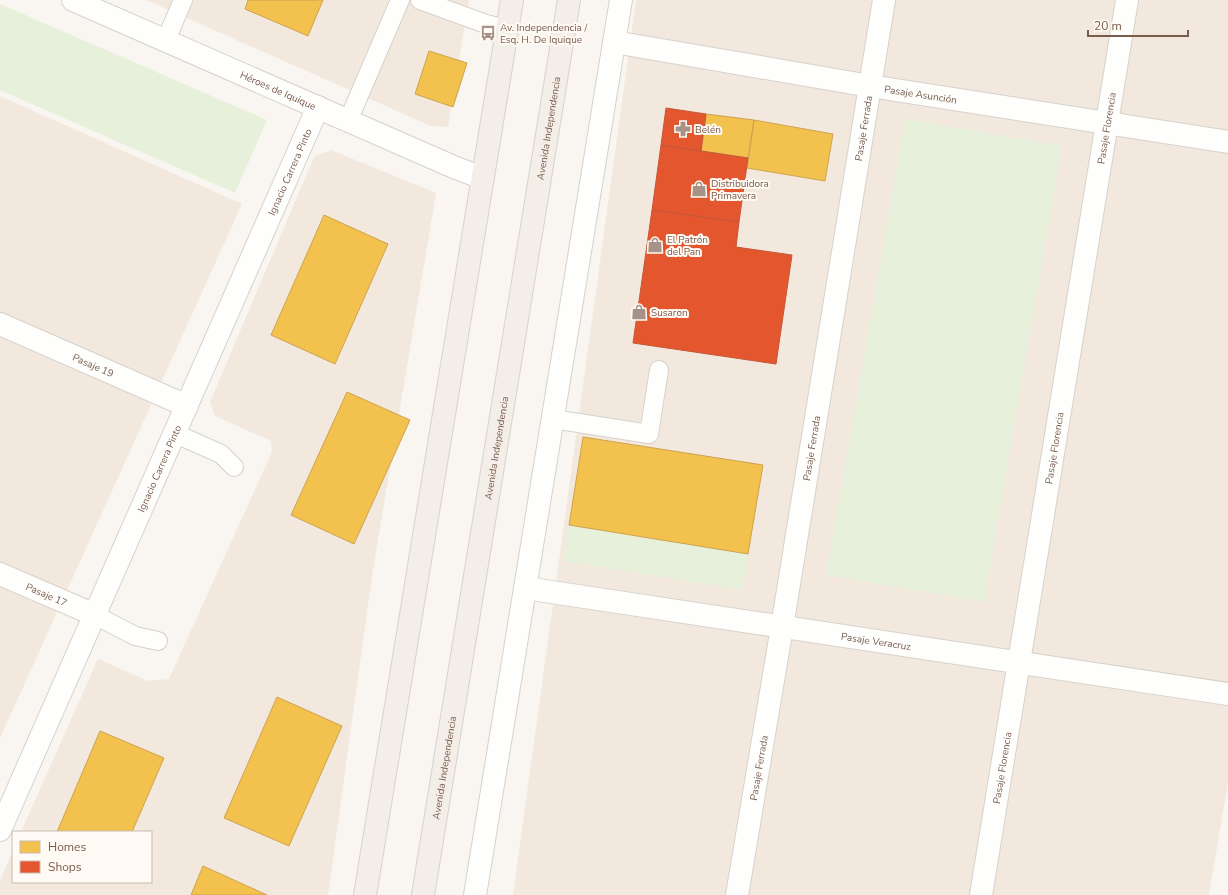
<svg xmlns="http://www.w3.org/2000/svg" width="1228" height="895" font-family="'Nunito Sans',sans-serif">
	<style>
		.residential { fill: #f2e8de }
		.green { fill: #e7f0db }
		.homes { fill: #f2c14e; stroke: #cea34e }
		.shops { fill: #e4572e; stroke: #c45837 }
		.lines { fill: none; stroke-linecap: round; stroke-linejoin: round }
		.service-casing { stroke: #d7d1cb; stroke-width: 20 }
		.minor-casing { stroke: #d7d1cb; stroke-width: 24 }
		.primary-casing { stroke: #dad1cc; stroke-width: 24 }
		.service { stroke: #fefefd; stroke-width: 18 }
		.minor { stroke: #fefefd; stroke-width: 22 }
		.primary { stroke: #f3eee8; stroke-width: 22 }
		.labels { text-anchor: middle; stroke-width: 4; stroke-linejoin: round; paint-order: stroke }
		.poi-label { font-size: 10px; fill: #7a5c4d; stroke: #fffaf3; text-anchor: start }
		.street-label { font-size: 10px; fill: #7a5c4d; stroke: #fffaf3 }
	</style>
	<rect width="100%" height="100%" fill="#f9f5f0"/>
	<!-- residential -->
	<path class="residential" d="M146,0H469L448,127L431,126Z
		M636,0H1228V783L1209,895H513Z
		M0,96L242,204L0,738Z
		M331,150L436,193L372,576L328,895H0V880L13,851V882H151V832H21L98,659L148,681L169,679L272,452L271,441L215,416L210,402L314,157Z"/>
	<!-- green -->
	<path class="green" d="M0,4L267,120L235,193L0,90Z
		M905,119L1062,146L984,602L826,575Z
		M569,525L748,554L743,590L563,561Z"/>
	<!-- homes -->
	<path class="homes" d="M248,0H323L308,36L245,9Z
		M429,51L467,63L453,107L415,94Z
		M706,114L754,120L748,158L701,151Z
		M754,120L833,134L825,181L747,168Z
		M324,215L388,244L335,364L271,335Z
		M347,392L410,420L354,544L291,515Z
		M583,437L763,465L748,554L569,525Z
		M277,697L342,726L289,846L224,818Z
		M100,731L164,758L132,832H57Z
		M203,866L267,895H191Z"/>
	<!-- shops -->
	<path class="shops" d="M666,108L706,114L701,151L661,145Z
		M661,145L748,158L739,222L652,210Z
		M652,210L739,222L736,247L792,255L776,364L633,343Z"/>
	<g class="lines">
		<defs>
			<path id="service" d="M420,0L486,24L507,29
				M166,40L183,0
				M348,121L400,0
				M553,419L649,434L659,370
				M174,433L221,454L234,467
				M95,615L135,636L158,641"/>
			<g id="minor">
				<path id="s1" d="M73,0L456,168L483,178"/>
				<path id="s2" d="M614,42L870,86L1228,142"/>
				<path id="s3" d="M0,324L187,406"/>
				<path id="s4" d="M0,574L95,615"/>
				<path id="s5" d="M525,588L1228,694"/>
				<path id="s6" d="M0,830L318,107"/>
				<path d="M475,895L621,0"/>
				<path id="s7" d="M737,895L782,627L884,0"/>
				<path id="s8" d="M981,895L1127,0"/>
			</g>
			<g id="primary">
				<path d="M365,895L512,0"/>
				<path id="s9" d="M423,895L569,0"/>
			</g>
		</defs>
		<!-- service casing -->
		<use href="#service" class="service-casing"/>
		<!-- minor casing -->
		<use href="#minor" class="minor-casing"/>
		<!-- primary casing -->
		<use href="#primary" class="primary-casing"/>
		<!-- service -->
		<use href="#service" class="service"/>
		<!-- minor -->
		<use href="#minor" class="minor"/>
		<!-- primary -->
		<use href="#primary" class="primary"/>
	</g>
	<!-- icons -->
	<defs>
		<symbol id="bus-bare" viewBox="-9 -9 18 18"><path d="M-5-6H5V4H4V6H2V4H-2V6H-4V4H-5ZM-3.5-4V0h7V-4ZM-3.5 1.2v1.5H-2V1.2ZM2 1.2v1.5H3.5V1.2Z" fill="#a69286" stroke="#fffaf3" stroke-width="2.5" paint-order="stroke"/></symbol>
		<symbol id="pharmacy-bare" viewBox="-9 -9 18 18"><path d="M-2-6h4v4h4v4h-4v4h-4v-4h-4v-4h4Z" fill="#a69286" stroke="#fffaf3" stroke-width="2.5" paint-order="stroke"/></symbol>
		<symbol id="shop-bare" viewBox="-9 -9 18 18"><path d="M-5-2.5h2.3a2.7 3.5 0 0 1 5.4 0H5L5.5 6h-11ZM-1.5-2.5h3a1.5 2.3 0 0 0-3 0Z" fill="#a69286" stroke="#fffaf3" stroke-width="2.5" paint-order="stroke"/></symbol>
	</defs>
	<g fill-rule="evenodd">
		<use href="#bus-bare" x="477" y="22" width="22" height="22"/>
		<use href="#pharmacy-bare" x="672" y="118" width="22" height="22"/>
		<use href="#shop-bare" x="688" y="178" width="22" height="22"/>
		<use href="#shop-bare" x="644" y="234" width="22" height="22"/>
		<use href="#shop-bare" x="628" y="301" width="22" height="22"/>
	</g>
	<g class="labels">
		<!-- poi labels -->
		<g class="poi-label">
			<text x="500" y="31">Av. Independencia /<tspan x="500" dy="12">Esq. H. De Iquique</tspan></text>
			<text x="695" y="133">Belén</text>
			<text x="711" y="187">Distribuidora<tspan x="711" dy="12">Primavera</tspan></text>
			<text x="667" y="243">El Patrón<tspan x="667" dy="12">del Pan</tspan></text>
			<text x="651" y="316">Susaron</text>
		</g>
		<!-- street labels -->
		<g class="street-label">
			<text dy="4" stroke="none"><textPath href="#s1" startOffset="224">Héroes de Iquique</textPath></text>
			<text dy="4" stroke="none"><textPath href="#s2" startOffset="311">Pasaje Asunción</textPath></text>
			<text dy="4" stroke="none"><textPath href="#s9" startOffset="777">Avenida Independencia</textPath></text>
			<text dy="4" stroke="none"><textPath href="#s7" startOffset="777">Pasaje Ferrada</textPath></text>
			<text dy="4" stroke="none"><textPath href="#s8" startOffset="777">Pasaje Florencia</textPath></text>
			<text dy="4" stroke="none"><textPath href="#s6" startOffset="719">Ignacio Carrera Pinto</textPath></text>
			<text dy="4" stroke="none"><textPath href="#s3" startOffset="102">Pasaje 19</textPath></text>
			<text dy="4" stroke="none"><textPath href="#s9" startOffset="453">Avenida Independencia</textPath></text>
			<text dy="4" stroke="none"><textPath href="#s7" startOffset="453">Pasaje Ferrada</textPath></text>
			<text dy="4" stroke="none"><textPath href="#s8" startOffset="453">Pasaje Florencia</textPath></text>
			<text dy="4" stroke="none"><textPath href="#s6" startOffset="395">Ignacio Carrera Pinto</textPath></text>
			<text dy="4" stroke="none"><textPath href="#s4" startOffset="51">Pasaje 17</textPath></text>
			<text dy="4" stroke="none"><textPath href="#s5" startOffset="355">Pasaje Veracruz</textPath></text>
			<text dy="4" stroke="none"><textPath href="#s9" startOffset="129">Avenida Independencia</textPath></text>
			<text dy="4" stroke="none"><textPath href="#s7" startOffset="129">Pasaje Ferrada</textPath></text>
			<text dy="4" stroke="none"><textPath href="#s8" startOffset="129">Pasaje Florencia</textPath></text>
		</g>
	</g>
	<!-- legend -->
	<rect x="12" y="831" width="140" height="52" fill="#fffaf3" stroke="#cabbb1"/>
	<rect x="20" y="841" width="20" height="12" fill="#f2c14e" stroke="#cabbb1"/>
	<text x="48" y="851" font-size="12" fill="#7a5c4d">Homes</text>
	<rect x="20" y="861" width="20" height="12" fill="#e4572e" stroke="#cabbb1"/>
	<text x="48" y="871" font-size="12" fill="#7a5c4d">Shops</text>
	<!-- scale -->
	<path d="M1088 30v6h100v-6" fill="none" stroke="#7a5c4d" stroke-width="2"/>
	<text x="1094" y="30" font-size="12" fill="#7a5c4d" stroke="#fffaf3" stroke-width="3" paint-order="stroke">20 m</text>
</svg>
